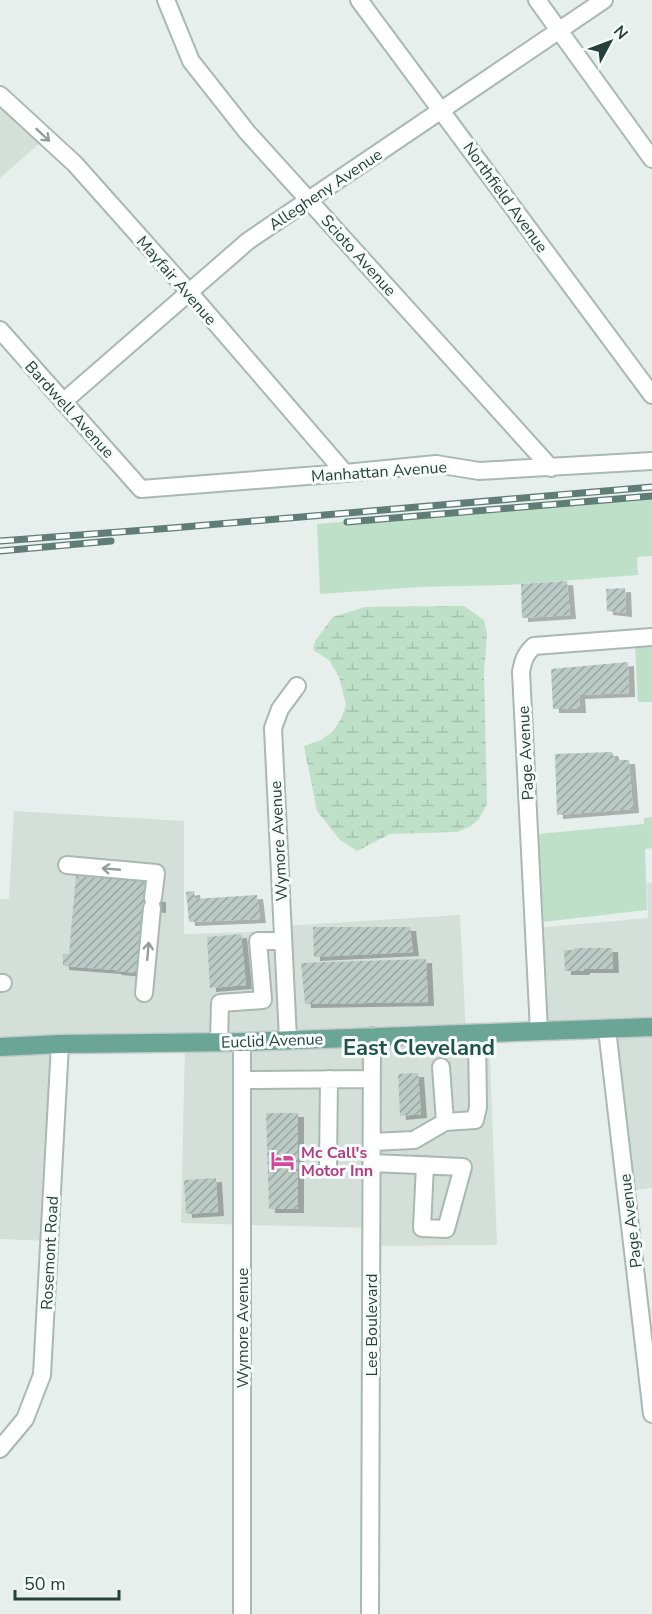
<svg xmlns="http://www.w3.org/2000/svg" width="652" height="1614" font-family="'Nunito Sans',sans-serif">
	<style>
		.built { fill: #d4dfda }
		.grass { fill: #bfe0c8 }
		.wetland { fill: url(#wetland-marsh) }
		.building { fill: url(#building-hatch); filter: url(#shadow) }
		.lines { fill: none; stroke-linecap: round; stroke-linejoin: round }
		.minor-casing { stroke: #a8b8b2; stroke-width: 20 }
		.major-casing { stroke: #c2cac8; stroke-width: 21 }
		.minor { stroke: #fff; stroke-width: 16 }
		.major { stroke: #6aa596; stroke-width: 18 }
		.rail-casing { stroke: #5f7d75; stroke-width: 7 }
		.rail { stroke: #f7fbf9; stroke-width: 4.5; stroke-dasharray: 14; stroke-linecap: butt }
		.oneway { stroke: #92a09c }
		.labels { text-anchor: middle; stroke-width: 6; stroke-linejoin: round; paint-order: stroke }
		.street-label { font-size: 16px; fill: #24423a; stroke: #f7fbf9 }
		.hotel-label { font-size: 16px; font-weight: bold; fill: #b23c85; stroke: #f7fbf9; text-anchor: start }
		.district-label { font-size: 22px; font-weight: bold; fill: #1f5548; stroke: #f7fbf9 }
	</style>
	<defs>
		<pattern id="wetland-marsh" width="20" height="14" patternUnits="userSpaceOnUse" patternTransform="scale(1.5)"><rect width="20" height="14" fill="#bfe0c8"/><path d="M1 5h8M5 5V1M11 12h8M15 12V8" fill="none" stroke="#a4c1ad"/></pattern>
		<pattern id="building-hatch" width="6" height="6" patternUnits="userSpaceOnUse" patternTransform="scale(1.5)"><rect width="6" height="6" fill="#bbcac4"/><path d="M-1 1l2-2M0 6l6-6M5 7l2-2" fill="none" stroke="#98a6a0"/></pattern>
		<filter id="shadow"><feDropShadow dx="6" dy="4" stdDeviation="0" flood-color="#0004"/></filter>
	</defs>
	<rect width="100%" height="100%" fill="#e6efeb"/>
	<!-- built -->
	<path class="built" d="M0,107L41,142L0,178Z
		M14,811L184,821V934L282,931V926L460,915L466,1033H489L497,1245L371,1246V1228L181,1223L185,1043L60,1045L49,1241L0,1239V899H9Z
		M647,883H652V1188L626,1191L607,1029L529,1031L525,929L648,918Z"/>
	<!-- grass -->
	<path class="grass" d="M652,496V556L637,557L638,575L509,585L419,587L320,594L317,524Z
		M652,644V702H638L635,645Z
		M652,817V848L645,849L647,910L542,922L538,834L644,824V818Z"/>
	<!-- wetland -->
	<path class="wetland" d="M464,606L484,620L487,634L484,673L487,804L479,819L471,826L457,832L390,834L357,851L340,840L317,811L304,746L321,740L333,731L341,719L346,705L339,677L329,660L313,650L315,641L333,617L365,607Z"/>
	<!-- building -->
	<path class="building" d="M567,581L570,615L522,618L521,584Z
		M625,588L626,613L607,611L606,589Z
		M628,662L629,693L579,695L580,709H553L551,669Z
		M612,752L615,760H629L633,809L557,815L555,754Z
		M76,876L146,881L144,897L160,898V909L143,907L138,973L116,971L115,970L63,966V954H69Z
		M194,891L195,899L257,895L260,919L189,922L186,892Z
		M313,927H410L413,952L314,957Z
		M241,934L246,985L210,988L207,937Z
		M574,948H612L613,969H584V971H565L564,950H574Z
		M426,959L428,1002L305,1004L301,963Z
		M418,1073L421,1114L400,1116L398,1074Z
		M266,1113H298V1209H269Z
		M216,1178L218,1212L186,1214L184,1180Z"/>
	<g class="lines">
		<defs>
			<path id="minor" d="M166,0L191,61L247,132L551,468
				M359,0L652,395
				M537,0L652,159
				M0,95L75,164L189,292L345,473
				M0,330L141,489L345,473L436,464L479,471L652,461
				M63,402L248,241L604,0
				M67,865L156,873L153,898
				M0,983H3
				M144,993L152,908
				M607,1029L652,1414
				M539,1031L521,672C523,661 525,654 534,646L652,637
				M288,1039L273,728L280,709L297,686
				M219,1042L220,1003L263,1000L258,941H283
				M441,1067L445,1122
				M242,1080L372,1079
				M372,1142L414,1140L445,1122L475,1120L478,1107L477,1033
				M372,1163L463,1167L446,1229L422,1228L425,1165
				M328,1166L329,1079
				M0,1449L25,1419L42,1375L60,1044
				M242,1614V1042
				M370,1614L372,1036"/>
			<path id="major" d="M0,1047L60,1044L242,1042L652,1027"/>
		</defs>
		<!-- minor casing -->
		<use href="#minor" class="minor-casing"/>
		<!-- major casing -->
		<use href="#major" class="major-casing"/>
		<!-- minor -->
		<use href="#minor" class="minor"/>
		<!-- major -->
		<use href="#major" class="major"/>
		<defs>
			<path id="rail" d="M347,522L652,496
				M0,541L172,528L652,487
				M0,551L111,541"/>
		</defs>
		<!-- rail casing -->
		<use href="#rail" class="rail-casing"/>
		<!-- rail -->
		<use href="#rail" class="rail"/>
	</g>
	<!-- one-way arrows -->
	<defs><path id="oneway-shaft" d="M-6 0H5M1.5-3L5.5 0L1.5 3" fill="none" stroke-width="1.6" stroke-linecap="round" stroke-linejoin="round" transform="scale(1.5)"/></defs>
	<g class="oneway">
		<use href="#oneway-shaft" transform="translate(43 135) rotate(43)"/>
		<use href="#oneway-shaft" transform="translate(111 869) rotate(-175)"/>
		<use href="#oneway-shaft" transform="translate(148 951) rotate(-85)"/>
	</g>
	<!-- icons -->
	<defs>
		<symbol id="hotel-bare" viewBox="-9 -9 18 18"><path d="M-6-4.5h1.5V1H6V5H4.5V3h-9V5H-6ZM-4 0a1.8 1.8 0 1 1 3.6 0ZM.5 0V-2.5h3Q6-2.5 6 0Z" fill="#d1479c" stroke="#f7fbf9" stroke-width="2.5" paint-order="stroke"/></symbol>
	</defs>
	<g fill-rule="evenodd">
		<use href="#hotel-bare" x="266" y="1144" width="33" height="33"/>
	</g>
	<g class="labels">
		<!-- street labels -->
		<g class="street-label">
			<text transform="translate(325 189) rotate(-34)" y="6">Allegheny Avenue</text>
			<text transform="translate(506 197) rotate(54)" y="6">Northfield Avenue</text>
			<text transform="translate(359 255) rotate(48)" y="6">Scioto Avenue</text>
			<text transform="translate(177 280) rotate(49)" y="6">Mayfair Avenue</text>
			<text transform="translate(70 409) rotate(48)" y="6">Bardwell Avenue</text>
			<text transform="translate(379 471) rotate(-4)" y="6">Manhattan Avenue</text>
			<text transform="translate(525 753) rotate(-93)" y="6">Page Avenue</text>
			<text transform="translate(278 841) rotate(-93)" y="6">Wymore Avenue</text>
			<text transform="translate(272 1040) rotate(-2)" y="6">Euclid Avenue</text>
			<text transform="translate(630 1221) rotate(-97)" y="6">Page Avenue</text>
			<text transform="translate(49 1253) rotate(-87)" y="6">Rosemont Road</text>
			<text transform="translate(371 1325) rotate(-90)" y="6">Lee Boulevard</text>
			<text transform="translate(242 1328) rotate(-90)" y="6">Wymore Avenue</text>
		</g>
		<!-- hotel labels -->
		<g class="hotel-label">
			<text x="301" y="1158">Mc Call's<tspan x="301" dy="18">Motor Inn</tspan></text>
		</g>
		<!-- district labels -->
		<g class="district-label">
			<text x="419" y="1055">East Cleveland</text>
		</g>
	</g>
	<!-- north arrow -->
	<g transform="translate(610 42) rotate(49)" stroke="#f7fbf9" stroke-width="4.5" paint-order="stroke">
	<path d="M0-4.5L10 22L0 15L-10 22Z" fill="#24423a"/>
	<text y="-9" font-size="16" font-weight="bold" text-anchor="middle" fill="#24423a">N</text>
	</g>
	<!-- scale -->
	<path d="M15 1590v9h104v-9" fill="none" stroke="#24423a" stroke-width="3"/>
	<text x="24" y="1590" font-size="18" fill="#24423a" stroke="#f7fbf9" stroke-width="4.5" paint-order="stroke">50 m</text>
</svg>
